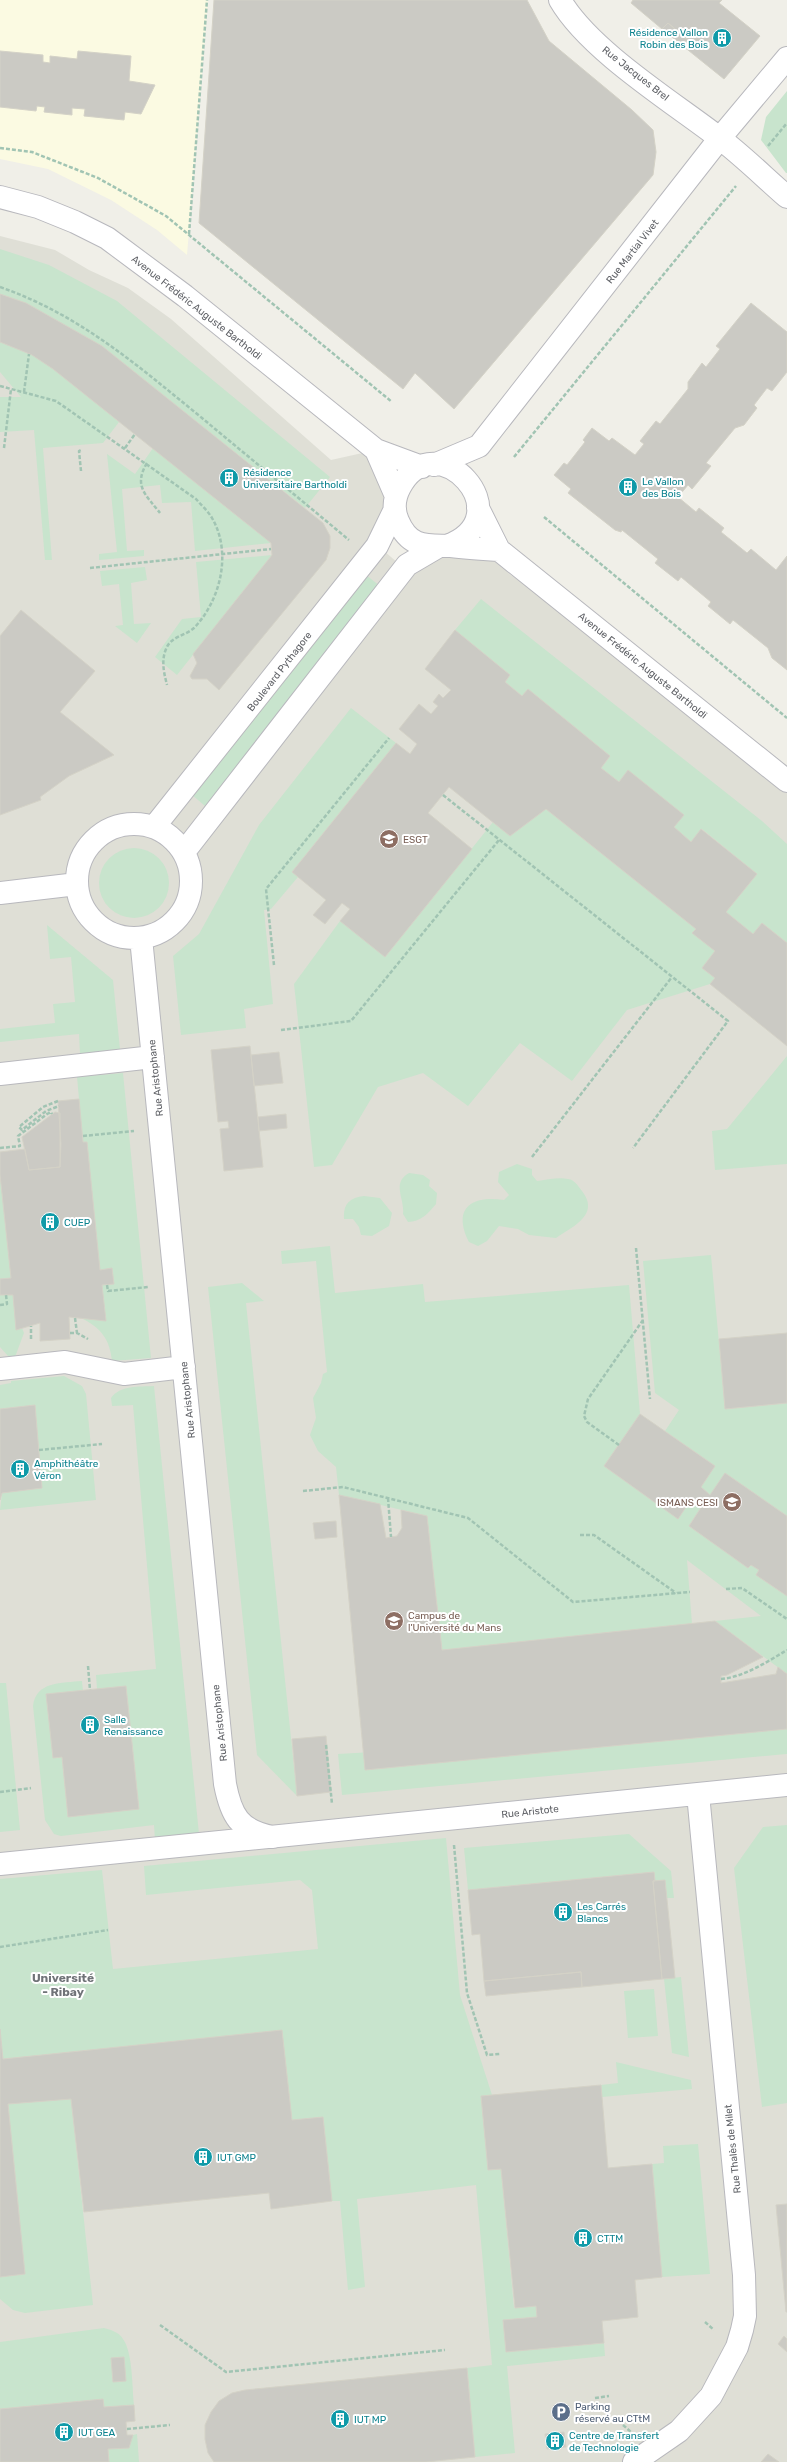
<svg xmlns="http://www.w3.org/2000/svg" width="787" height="2462" font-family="Rubik,sans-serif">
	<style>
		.commercial { fill: #fbfae2 }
		.education { fill: #dfdfd6 }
		.green { fill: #c8e4cd }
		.building { fill: #cbcac4; stroke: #d4d2c7 }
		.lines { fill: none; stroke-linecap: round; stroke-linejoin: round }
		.minor-casing { stroke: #b8b8bd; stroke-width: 24 }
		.path { stroke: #a1c4b3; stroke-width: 2.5; stroke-dasharray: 4 2; stroke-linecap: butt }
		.minor { stroke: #fff; stroke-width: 22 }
		.labels { text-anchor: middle; stroke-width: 4; stroke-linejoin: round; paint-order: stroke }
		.culture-label { font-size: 10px; fill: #0d838f; stroke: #fff; text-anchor: start }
		.street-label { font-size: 10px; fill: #5f6166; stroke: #fff }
		.education-label { font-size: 10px; fill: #785e54; stroke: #fff; text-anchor: start }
		.service-label { font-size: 10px; fill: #4e5e75; stroke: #fff; text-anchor: start }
		.quarter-label { font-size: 12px; font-weight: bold; fill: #707378; stroke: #fff }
	</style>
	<rect width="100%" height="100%" fill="#f0efe8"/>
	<!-- commercial -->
	<path class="commercial" d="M0,0H208L187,255L157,230L111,200L48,169L0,159Z"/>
	<!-- education -->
	<path class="education" d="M0,236L55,250L89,270L128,288L171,319L331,460L376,450L391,483L378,546L404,568L419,556L499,550L508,573L670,687L787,781V2462H0Z"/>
	<!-- green -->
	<path class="green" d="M787,91V173H786L761,140L766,117Z
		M0,249L49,265L117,301L330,477L305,508L102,346L26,303L0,294Z
		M0,342C46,353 84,393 119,422L103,443L43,448L52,560H45L34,430L0,432V397H21L0,372Z
		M153,448L271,543L195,551L191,502L162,503L160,485L122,489L127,551L144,550V556L99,560V554L117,552L107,454L135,474Z
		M272,555L177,675L155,657L182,619L201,617L196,562Z
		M145,567L147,580L131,583L134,624L151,623L137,643L115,626L123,625L119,584L102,586L100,571Z
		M366,575L380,586L205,806L191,794Z
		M481,599L762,821L787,844V943L762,923L753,934L726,912L757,874L702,829L691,842L601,768L610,756L528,689L522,696L505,682L510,675L455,630Z
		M351,708L396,743L292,872L298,877L271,909L264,910L273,1004L244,1009L246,1028L181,1035L173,956L199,934L259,825Z
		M546,809L696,929L693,933L715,951L702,968L715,978L710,984L627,1010L572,1081L520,1043L468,1106L423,1073L378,1087L332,1165L314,1167L294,984L340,921L386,956L493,822L510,836Z
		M99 883a35 35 0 1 1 70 0a35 35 0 1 1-70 0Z
		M47,925L113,980L120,1049L80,1054L79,1034L0,1042V1029L55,1023L53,1004L75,1002L71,957L50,959Z
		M787,1056V1164L715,1170L712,1131L727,1129Z
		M123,1073L151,1358L112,1361C110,1339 100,1327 81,1318L102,1285L114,1284L112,1268L100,1270L87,1142H83L77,1077Z
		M517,1164L532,1169V1175L537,1181C546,1180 559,1177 568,1179C575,1180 578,1186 582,1191C600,1214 574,1226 556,1238L529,1235L518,1229L499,1226L487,1241L478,1246L469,1242C452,1209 471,1195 504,1200L509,1195L498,1182L499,1172Z
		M409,1173L423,1175L430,1180L429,1186L437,1193L436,1204C429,1213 420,1222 408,1222L403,1214C405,1199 391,1183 409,1173Z
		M0,1175L11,1278L0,1279Z
		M364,1196L380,1198L392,1213L389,1226L372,1236L361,1235L359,1227L353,1219H344C343,1204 349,1198 364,1196Z
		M330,1246L335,1293L423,1284L425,1302L629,1285L640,1414L604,1466L678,1519L692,1498L702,1506L689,1526L748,1568L751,1565L759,1570L756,1575L787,1596V1674L715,1621L761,1616L687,1560L692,1624L442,1650L427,1516L339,1495L336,1467L318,1451L310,1435L316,1418L313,1398L321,1383L323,1374L327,1372L316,1261L282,1264L281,1251Z
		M711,1255L725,1409L787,1403V1516L710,1495L701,1487L715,1466L665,1431L679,1410L655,1393L643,1261Z
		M242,1283L264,1301L246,1303L297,1796L257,1755L208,1287Z
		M0,1295H13L16,1330L22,1328L24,1333L15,1357L8,1356L0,1347Z
		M64,1376L82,1386L86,1394L96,1500L0,1510L2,1493L42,1488L35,1405L0,1409V1385L11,1383V1381Z
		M154,1386L199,1834L155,1840L154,1825L61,1836L54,1834L45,1820L33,1706C36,1681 62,1683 82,1681L83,1691L46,1695L53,1757H62L68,1817L139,1809L126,1686L97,1689L96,1675L156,1669L133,1405L112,1406L111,1398C120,1385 139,1387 154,1386Z
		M0,1683H6L20,1830L0,1832Z
		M787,1728V1754L342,1795L338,1754Z
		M787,1825V2103L762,2107L734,1868L763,1827Z
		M629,1834L671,1871L674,1898H667L665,1880L655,1881L654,1872L468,1890L464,1848Z
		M446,1838L460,1995L492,2095L481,2096L488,2170L501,2169L514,2308L536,2306L537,2317L503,2320L506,2352L604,2343L605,2356L507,2366L515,2453L475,2457L467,2368L492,2365L476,2185L357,2199L365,2287L348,2290L340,2201H332L323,2117L292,2120L282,2031L3,2059L0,2029V1879L102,1870L113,1969L318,1949L312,1890L300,1880L146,1895L144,1866Z
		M681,1977L689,2057L672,2053L664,1979Z
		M654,1989L658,2036L628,2038L624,1991Z
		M616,2062L691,2080L692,2089L602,2097L601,2085L618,2083Z
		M71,2099L93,2305L25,2313L13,2310L0,2299V2277L25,2274L8,2104Z
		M698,2144L710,2274L662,2277L652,2164L664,2163L663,2146Z
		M104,2328C111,2330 119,2332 123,2339C133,2353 132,2387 134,2405L104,2407L103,2399L0,2409V2342Z
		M137,2434L139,2462H109L108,2449L129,2448L133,2435Z"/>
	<!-- building -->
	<path class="building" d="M214,0H527L549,41L632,110L653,130L656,152L653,175L454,409L415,373L403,389L199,223Z
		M633,0H722L719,3L760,36L724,79L683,46L688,40L668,23L662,29L631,3Z
		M668,23L688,40L683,46L662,29Z
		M0,51L43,55V62L50,63V56L77,59L78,51L131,56L129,81L155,85L141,114L125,112L124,120L84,116L85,109L72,108V115L44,112L45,107L37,106L36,111L0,107Z
		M0,294L26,303L102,346L323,523L330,536V548L326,560L219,690L207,679H192L190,676L197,663L193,654L272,555L271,543L53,369L32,355L0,342Z
		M751,303L787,332V372L772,391L767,388L754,405L757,408L744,425L735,428L706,463L711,466L692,489L688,485L678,497L696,512L699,508L724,528L721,532L747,553L751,549L776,570L787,556V670L772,658L768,648L733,620L730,624L708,606L711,602L681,577L678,581L655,563L658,559L622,530L621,532L615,530L568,493L571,489L554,475L564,463L567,465L585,442L583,440L592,428L609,441L612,438L635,455L644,444L640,441L656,421L660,424L688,389V382L702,363L706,367L720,349L716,346Z
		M21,610L95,671L60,712L114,755L69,776L40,797L41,800L0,815V636Z
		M455,630L510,675L505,682L522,696L528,689L610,756L601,768L619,782L628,770L684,815L674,827L691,842L701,829L757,874L726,912L753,934L762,923L787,943V1046L710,984L715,978L702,968L715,951L692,933L696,929L546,809L510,836L449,787L428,813L472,849L385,957L340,921L350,909L342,903L325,924L313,915L326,900L292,872L396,743L410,754L417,744L399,729L419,704L431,714L438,706L433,702L439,694L443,698L451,690L425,669Z
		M250,1046L263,1167L224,1171L220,1129L229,1128L228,1121L218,1122L211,1050Z
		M279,1052L283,1083L254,1086L251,1055Z
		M79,1099L83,1142H87L100,1270L112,1268L114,1284L102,1285L106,1321L69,1317L70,1339L40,1341V1323L16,1330L13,1295H0V1279L11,1278L0,1175V1152L25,1149L29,1170L60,1167L61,1144L58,1101Z
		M55,1112L60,1113V1167L29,1170L22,1137Z
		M286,1114L287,1128L259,1131L258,1117Z
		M787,1333V1403L725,1409L719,1339Z
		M35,1405L42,1488L2,1493L0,1500V1409Z
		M640,1414L715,1466L701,1487L710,1495L725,1473L787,1516V1596L756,1575L759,1570L751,1565L748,1568L689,1526L702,1506L692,1498L678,1519L604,1466Z
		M339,1495L380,1504L386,1538L397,1536L402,1528L401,1510L427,1516L442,1650L715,1621L763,1657L727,1675L721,1676V1683L776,1674L778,1667L787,1674V1729L365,1770Z
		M336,1521L337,1537L315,1539L313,1523Z
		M126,1686L139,1809L68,1817L62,1757L53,1758L46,1694Z
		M326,1736L331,1792L297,1796L292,1739Z
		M654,1872L655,1881H653L662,1979L582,1987L581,1972L484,1981L480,1934L472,1935L468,1890Z
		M665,1880L675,1978L662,1979L653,1881Z
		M581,1972L582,1987L486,1996L484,1981Z
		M0,2029L3,2059L282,2030L292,2120L323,2117L332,2201L271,2209L269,2193L84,2212L71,2099L8,2104L25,2274L0,2277Z
		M601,2085L608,2168L652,2164L662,2277L635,2280L638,2317L602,2321L604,2343L506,2352L503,2320L537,2317L536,2306L515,2308L501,2169L488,2170L481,2096Z
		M787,2204V2312H786L776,2205Z
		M784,2336L787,2339V2352L778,2344Z
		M124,2357L126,2381L113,2382L111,2358Z
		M467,2368L475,2457L426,2462H214L208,2453L205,2439V2425L211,2412L219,2401L232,2393L245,2390Z
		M103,2399L104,2407L134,2405L135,2421L126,2422L127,2435H133L129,2448L108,2449L109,2462H0V2409Z
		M564,2432L566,2447L547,2449L545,2434Z
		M768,2454L779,2462H761Z"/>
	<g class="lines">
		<defs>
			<path id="minor" d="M560,0C589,50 671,101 718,137C742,155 764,177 787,197
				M0,197L38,207L75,222L107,238L185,296L376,450L422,467
				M376,450L396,496
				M434,465L479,446L720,138L787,58
				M478,508L499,550L787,781
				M447,546C526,516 435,420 400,487C394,498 393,510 398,521C410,549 427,545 451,546C467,548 483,549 499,550
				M77 881a57 57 0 1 1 114 0a57 57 0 1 1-114 0Z
				M154,827L377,546L395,509
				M184,852L407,565L436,548
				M0,893L77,884
				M141,938L225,1784C231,1815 239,1831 273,1837
				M0,1074L153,1057
				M0,1369L65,1362L124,1374L184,1367
				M0,1864L787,1785
				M634,2462L679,2431L711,2396L737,2347L742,2330L745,2316L744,2275L698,1794"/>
		</defs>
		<!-- minor casing -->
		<use href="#minor" class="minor-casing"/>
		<!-- path -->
		<path class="path" d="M768,146L787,123
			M0,148L32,152L98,178L166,216L392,402
			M189,234L207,0
			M0,287C80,315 137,365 202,418C251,459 300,499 349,540
			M0,386L56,401L196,499C201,505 208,511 212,518C232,552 221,600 194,628C185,636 171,636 166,649C161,661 164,673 167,685
			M24,392L29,354
			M4,448L11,389
			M125,448L135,434
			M514,457L736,186
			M147,463C133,486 146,495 160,513
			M81,471L79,451L81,450
			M544,517L787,718
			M90,568L271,549
			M443,795L728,1021L633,1148
			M274,965L266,889L389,738
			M281,1030L351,1021L499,840
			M58,1101L43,1107L19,1127L22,1130L46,1111L59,1106
			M83,1136L134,1131
			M0,1148L20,1146L18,1136L47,1114L51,1112L52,1114
			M532,1157L672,977
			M636,1248L650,1399
			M107,1285L108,1291L148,1287
			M0,1305L7,1304L6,1295
			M75,1318L77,1333
			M70,1333H77L88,1339
			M31,1339V1326
			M619,1445L587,1422L584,1416L588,1399L643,1320
			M39,1450L102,1444
			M303,1491L343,1487L468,1518L573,1602L690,1592
			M388,1498L391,1537
			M580,1535H594L676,1593
			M726,1589L742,1588L787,1619
			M88,1666L90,1690
			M721,1679C744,1677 767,1662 787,1650
			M326,1745L332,1804
			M0,1792L31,1788
			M454,1845L467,1993L487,2055L500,2054
			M0,1947L108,1930
			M705,2322L714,2330
			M160,2325L226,2372L445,2350
			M595,2398L609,2396
			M623,2425L631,2432
			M127,2429L170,2425"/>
		<!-- minor -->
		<use href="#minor" class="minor"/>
	</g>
	<!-- icons -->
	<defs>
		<symbol id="building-disc" viewBox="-11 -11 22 22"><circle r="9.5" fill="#0f9aa8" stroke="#fff"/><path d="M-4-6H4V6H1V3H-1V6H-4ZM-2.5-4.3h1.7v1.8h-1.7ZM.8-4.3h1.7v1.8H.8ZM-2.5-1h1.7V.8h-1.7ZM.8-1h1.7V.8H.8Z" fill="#fff"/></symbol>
		<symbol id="university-disc" viewBox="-11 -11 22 22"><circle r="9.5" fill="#8d6e63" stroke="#fff"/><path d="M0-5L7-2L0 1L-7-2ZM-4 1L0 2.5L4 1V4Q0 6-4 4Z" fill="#fff"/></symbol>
		<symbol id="parking-disc" viewBox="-11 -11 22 22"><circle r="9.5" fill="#5c6f8a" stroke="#fff"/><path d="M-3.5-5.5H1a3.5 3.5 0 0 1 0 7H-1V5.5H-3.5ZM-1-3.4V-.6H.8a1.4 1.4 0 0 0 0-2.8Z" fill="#fff"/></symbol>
	</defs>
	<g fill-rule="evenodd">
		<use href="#building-disc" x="711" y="27" width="22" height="22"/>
		<use href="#building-disc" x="218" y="467" width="22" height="22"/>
		<use href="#building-disc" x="617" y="476" width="22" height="22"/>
		<use href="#university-disc" x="378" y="828" width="22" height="22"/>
		<use href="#building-disc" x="39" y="1211" width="22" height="22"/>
		<use href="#building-disc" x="9" y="1458" width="22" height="22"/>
		<use href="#university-disc" x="721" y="1491" width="22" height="22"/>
		<use href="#university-disc" x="383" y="1610" width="22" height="22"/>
		<use href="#building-disc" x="79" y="1714" width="22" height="22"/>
		<use href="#building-disc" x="552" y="1901" width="22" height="22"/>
		<use href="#building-disc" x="192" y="2146" width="22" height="22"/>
		<use href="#building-disc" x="572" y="2227" width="22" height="22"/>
		<use href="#parking-disc" x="550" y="2401" width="22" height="22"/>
		<use href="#building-disc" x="329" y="2408" width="22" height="22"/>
		<use href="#building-disc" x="53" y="2421" width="22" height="22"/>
		<use href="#building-disc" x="544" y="2430" width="22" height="22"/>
	</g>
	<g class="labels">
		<!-- culture labels -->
		<g class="culture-label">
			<text x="708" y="36" text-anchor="end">Résidence Vallon<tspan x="708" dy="12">Robin des Bois</tspan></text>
			<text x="243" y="476">Résidence<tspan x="243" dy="12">Universitaire Bartholdi</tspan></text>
			<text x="642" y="485">Le Vallon<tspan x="642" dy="12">des Bois</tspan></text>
			<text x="64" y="1226">CUEP</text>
			<text x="34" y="1467">Amphithéâtre<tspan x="34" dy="12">Véron</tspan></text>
			<text x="104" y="1723">Salle<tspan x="104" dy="12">Renaissance</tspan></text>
			<text x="577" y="1910">Les Carrés<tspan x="577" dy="12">Blancs</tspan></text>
			<text x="217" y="2161">IUT GMP</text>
			<text x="597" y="2242">CTTM</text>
			<text x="354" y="2423">IUT MP</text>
			<text x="78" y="2436">IUT GEA</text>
			<text x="569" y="2439">Centre de Transfert<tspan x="569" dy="12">de Technologie</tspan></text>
		</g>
		<!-- street labels -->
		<g class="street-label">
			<text transform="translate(636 73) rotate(38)" y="4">Rue Jacques Brel</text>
			<text transform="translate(632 251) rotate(-52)" y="4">Rue Martial Vivet</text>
			<text transform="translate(197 307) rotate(38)" y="4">Avenue Frédéric Auguste Bartholdi</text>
			<text transform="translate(643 665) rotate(39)" y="4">Avenue Frédéric Auguste Bartholdi</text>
			<text transform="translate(279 671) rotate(-52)" y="4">Boulevard Pythagore</text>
			<text transform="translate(155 1078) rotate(-96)" y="4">Rue Aristophane</text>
			<text transform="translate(187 1400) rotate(-96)" y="4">Rue Aristophane</text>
			<text transform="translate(219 1723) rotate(-96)" y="4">Rue Aristophane</text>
			<text transform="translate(530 1811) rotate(-6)" y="4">Rue Aristote</text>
			<text transform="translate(732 2149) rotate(-96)" y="4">Rue Thalès de Milet</text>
		</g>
		<!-- education labels -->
		<g class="education-label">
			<text x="403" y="843">ESGT</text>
			<text x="718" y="1506" text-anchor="end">ISMANS CESI</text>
			<text x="408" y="1619">Campus de<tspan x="408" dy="12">l'Université du Mans</tspan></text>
		</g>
		<!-- service labels -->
		<g class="service-label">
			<text x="575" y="2410">Parking<tspan x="575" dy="12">réservé au CTtM</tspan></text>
		</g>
		<!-- quarter labels -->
		<g class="quarter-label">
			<text x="63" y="1982">Université<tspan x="63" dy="14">- Ribay</tspan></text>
		</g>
	</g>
</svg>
